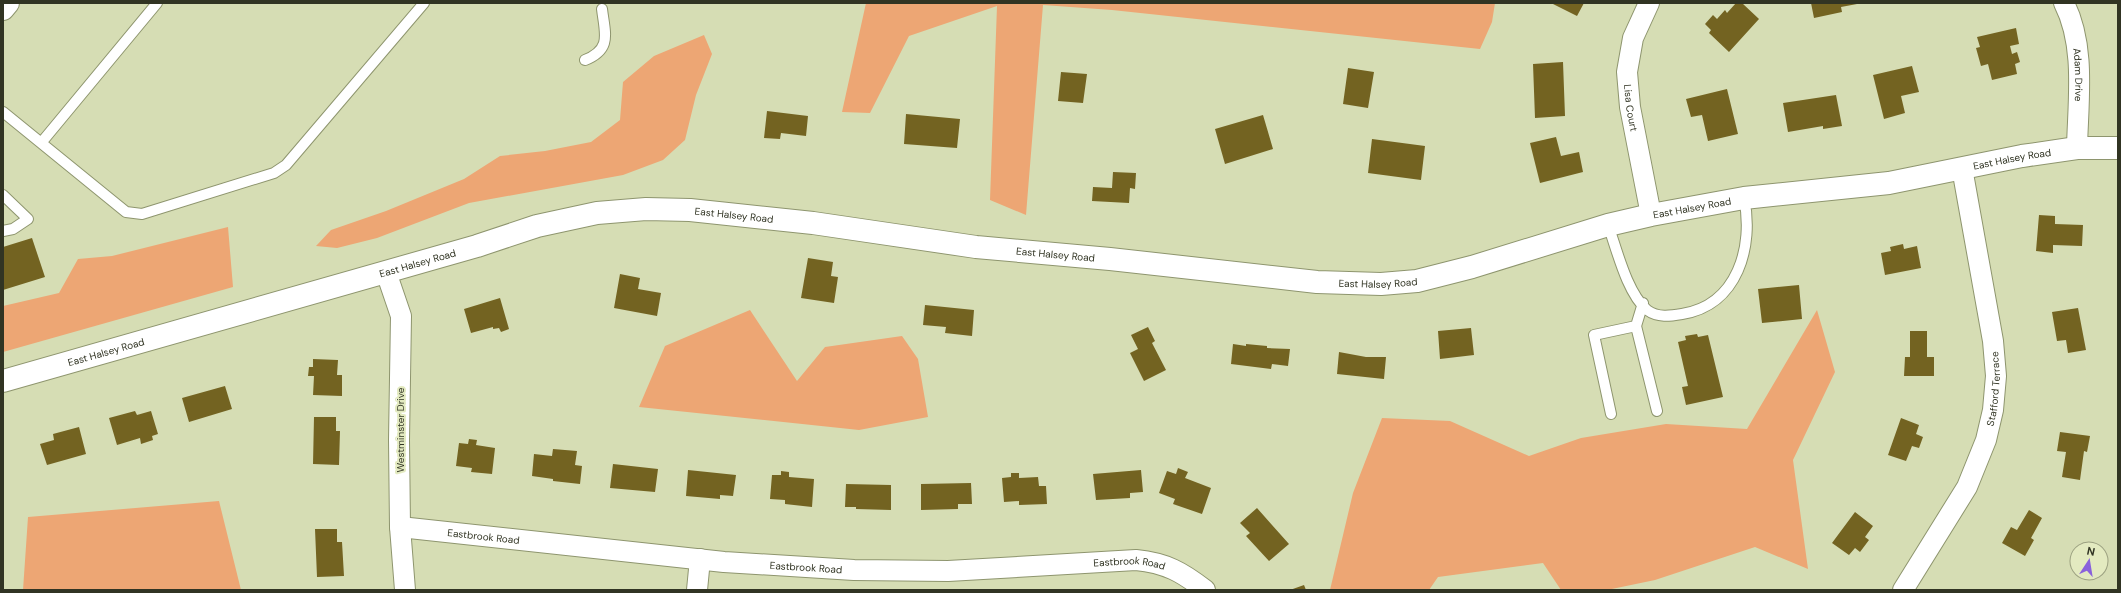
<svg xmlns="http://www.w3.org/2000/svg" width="2121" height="593" font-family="'DM Sans',sans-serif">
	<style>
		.green { fill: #eda674 }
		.building { fill: #736321 }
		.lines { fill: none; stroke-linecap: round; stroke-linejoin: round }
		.lane-casing { stroke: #8e956e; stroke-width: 12 }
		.street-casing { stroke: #8e956e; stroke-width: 22 }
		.secondary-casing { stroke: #8e956e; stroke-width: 24 }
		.lane { stroke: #fff; stroke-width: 10 }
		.street { stroke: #fff; stroke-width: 20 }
		.secondary { stroke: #fff; stroke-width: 22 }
		.labels { text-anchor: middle; stroke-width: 4; stroke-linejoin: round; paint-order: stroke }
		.street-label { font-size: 10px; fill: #313423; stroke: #e3eac0 }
	</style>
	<rect width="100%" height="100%" fill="#d6ddb4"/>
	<!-- green -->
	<path class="green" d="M866,3H1495L1492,22L1480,49L1112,10L1043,5L1026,215L990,200L997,6L909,36L870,113L842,112Z
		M704,35L712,54L696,95L685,140L663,160L623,175L469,203L377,238L337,248L316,246L331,230L386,211L464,179L500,156L545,151L591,142L620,120L623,82L654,56Z
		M228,227L233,287L3,352V306L59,293L78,259L112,256Z
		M750,310L797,381L825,347L902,336L918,359L928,417L859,430L639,407L665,346Z
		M1817,310L1835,372L1793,460L1808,569L1755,547L1655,580L1607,590H1561L1543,563L1438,577L1429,590H1330L1353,493L1382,418L1450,421L1529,456L1581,438L1666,424L1747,429Z
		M219,501L241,590H23L28,517Z"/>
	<!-- building -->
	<path class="building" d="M1551,3H1584L1577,16Z
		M1736,3H1742L1759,19L1729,52L1709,33L1711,30L1705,24L1713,15L1717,19L1725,10L1727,13Z
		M1811,3H1857V4L1841,7L1842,12L1814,18Z
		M2016,28L2019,44L2010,46L2012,54L2017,52L2020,62L2015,64L2017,74L1992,80L1988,64L1981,66L1976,48L1980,47L1977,37Z
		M1563,62L1565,116L1535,118L1533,64Z
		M1912,66L1919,92L1901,96L1905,113L1884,119L1873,75Z
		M1348,68L1374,72L1368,108L1343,104Z
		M1061,72L1087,74L1083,103L1058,101Z
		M1727,89L1738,134L1708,141L1702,115L1691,117L1686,99Z
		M1836,95L1842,126L1823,129V126L1788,132L1783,103Z
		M767,111L808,116L806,136L781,133L780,139L764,138Z
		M906,114L960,119L957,148L904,144Z
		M1263,115L1273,149L1225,164L1215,129Z
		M1556,137L1561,156L1579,152L1583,172L1540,183L1530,143Z
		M1372,139L1425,146L1421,180L1368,173Z
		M1113,172L1136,173L1135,189L1130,188L1129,203L1092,201L1093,187L1112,188Z
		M2039,215L2055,216V224L2083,225L2082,246L2053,245V253L2036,251Z
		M32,238L45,277L3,290V247Z
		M1903,244L1904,249L1917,246L1921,268L1885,275L1881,253L1891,251L1890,247Z
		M808,258L833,262L831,276L838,277L834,303L801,298Z
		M620,274L640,278L638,289L661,293L657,316L614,308Z
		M1799,285L1802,319L1762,323L1758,289Z
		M500,298L509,329L501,332L499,328L493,329V327L471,333L464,309Z
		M925,305L974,310L972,336L945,333L946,327L923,325Z
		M2078,308L2086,350L2068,353L2066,340L2057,341L2052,312Z
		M1148,327L1155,341L1152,343L1166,370L1144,381L1130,353L1138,349L1131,335Z
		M1471,328L1474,355L1440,359L1438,331Z
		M1910,331H1927V357H1934V376H1904L1905,357H1910Z
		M1697,334L1698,337L1708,335L1723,397L1686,405L1682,387L1688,386L1678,342L1686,340L1685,336Z
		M1233,344L1246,346V344L1267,346V348L1290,349L1288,366L1272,364L1271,369L1231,364Z
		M1339,352L1366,357H1386L1384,379L1337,374Z
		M313,359L338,360L337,375H342V396L313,395L314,376H308L309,367H313Z
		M225,386L232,409L189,422L182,398Z
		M135,411L137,415L151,411L158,434L152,436L153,440L141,444L140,438L117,445L109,418Z
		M314,417H336V431H340L339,465L313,464Z
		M1901,418L1919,425L1916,434L1923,437L1919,448L1912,446L1906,461L1888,455Z
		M79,427L86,454L47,465L40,444L54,440L53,434Z
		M2060,432L2090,436L2087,452L2084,451L2080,480L2062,477L2066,452L2057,451Z
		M469,439L477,440L476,445L495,448L492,474L471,472L472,468L456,466L459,443L468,444Z
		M553,449L577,451L575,465L582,466L580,484L553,481V479L532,476L534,454L552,456Z
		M613,464L658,469L655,492L610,488Z
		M1178,468L1188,472L1185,478L1211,488L1202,514L1173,504L1175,499L1159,493L1167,471L1176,474Z
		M688,470L736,475L733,496L720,495V499L686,496Z
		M1141,470L1143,492L1130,493V498L1096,500L1093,474Z
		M781,471L789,472V477L814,479L812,507L785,504V500L770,499L772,475H781Z
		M1011,473H1019V478L1038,477L1039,486H1046L1047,504L1019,505V501L1004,502L1002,478L1011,477Z
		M971,483L972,504H958V509L921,510V484Z
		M846,484L891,485V510L856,509V507H845Z
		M1257,508L1289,544L1269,561L1246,536L1250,533L1240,523Z
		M2029,510L2042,518L2031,538L2034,540L2025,556L2002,543L2011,527L2017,530Z
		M1855,512L1873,526L1865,537L1869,540L1860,552L1855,548L1849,555L1832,543Z
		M315,529H337V542H342L344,576L317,577Z
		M1304,585L1306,590H1290Z"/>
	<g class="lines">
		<defs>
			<path id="lane" d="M585,60C612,49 605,34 602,9
				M3,112L126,212L142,214L274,173L286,165L424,3
				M41,143L157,3
				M3,195L28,219L13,229L3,231
				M1608,225C1617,250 1627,293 1647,310C1658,318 1670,316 1682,314C1738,305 1754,246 1744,198
				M1636,326L1657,411
				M1611,414L1594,335L1636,326L1643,303"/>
			<g id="street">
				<path id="s1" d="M1649,3L1633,38L1627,72L1630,107L1651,215"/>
				<path id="s2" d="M2064,3C2086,46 2078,101 2077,148"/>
				<path d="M386,272L401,316L399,440L400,527L405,590"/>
				<path id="s3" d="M400,527L724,562L854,570L948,571L1136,560C1166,563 1182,572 1205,590"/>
				<path d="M697,590L700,559"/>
				<path id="s4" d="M1903,590L1967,487L1986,440L1993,410L1996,376L1993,341L1962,168"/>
			</g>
			<g id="secondary">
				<path d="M3,9L8,3"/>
				<path id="s5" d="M3,381L477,246L537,226L597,213L646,209L690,210L813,223L976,247L1110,259L1317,282L1381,284L1417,281L1472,267L1608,225L1651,215L1744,198L1889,183L2022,156L2077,148H2118"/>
			</g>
		</defs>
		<!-- lane casing -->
		<use href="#lane" class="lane-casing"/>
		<!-- street casing -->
		<use href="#street" class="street-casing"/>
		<!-- secondary casing -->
		<use href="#secondary" class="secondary-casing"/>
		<!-- lane -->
		<use href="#lane" class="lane"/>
		<!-- street -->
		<use href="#street" class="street"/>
		<!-- secondary -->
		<use href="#secondary" class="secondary"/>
	</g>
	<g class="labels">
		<!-- street labels -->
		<g class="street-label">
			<text dy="4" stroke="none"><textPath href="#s2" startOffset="74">Adam Drive</textPath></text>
			<text dy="4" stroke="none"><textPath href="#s1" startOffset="109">Lisa Court</textPath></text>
			<text dy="4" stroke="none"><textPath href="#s5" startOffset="2051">East Halsey Road</textPath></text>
			<text dy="4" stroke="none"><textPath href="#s5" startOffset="1727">East Halsey Road</textPath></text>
			<text dy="4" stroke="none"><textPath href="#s5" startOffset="755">East Halsey Road</textPath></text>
			<text dy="4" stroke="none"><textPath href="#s5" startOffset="1079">East Halsey Road</textPath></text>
			<text dy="4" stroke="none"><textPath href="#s5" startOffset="431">East Halsey Road</textPath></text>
			<text dy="4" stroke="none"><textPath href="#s5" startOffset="1403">East Halsey Road</textPath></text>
			<text dy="4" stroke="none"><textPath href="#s5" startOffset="107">East Halsey Road</textPath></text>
			<text dy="4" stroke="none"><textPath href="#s4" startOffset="224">Stafford Terrace</textPath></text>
			<text transform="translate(400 430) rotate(-90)" y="4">Westminster Drive</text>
			<text dy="4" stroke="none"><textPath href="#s3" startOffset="84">Eastbrook Road</textPath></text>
			<text dy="4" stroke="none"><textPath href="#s3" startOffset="732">Eastbrook Road</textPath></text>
			<text dy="4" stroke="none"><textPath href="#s3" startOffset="408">Eastbrook Road</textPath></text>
		</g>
	</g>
	<!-- border -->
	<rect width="2121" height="593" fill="none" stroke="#313423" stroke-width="8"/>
	<!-- north arrow -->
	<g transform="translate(2089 561) rotate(12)"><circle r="19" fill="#e3eac0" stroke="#9ca181"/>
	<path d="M0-3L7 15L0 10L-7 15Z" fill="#8961db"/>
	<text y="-6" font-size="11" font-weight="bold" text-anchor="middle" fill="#313423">N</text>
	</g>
</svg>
